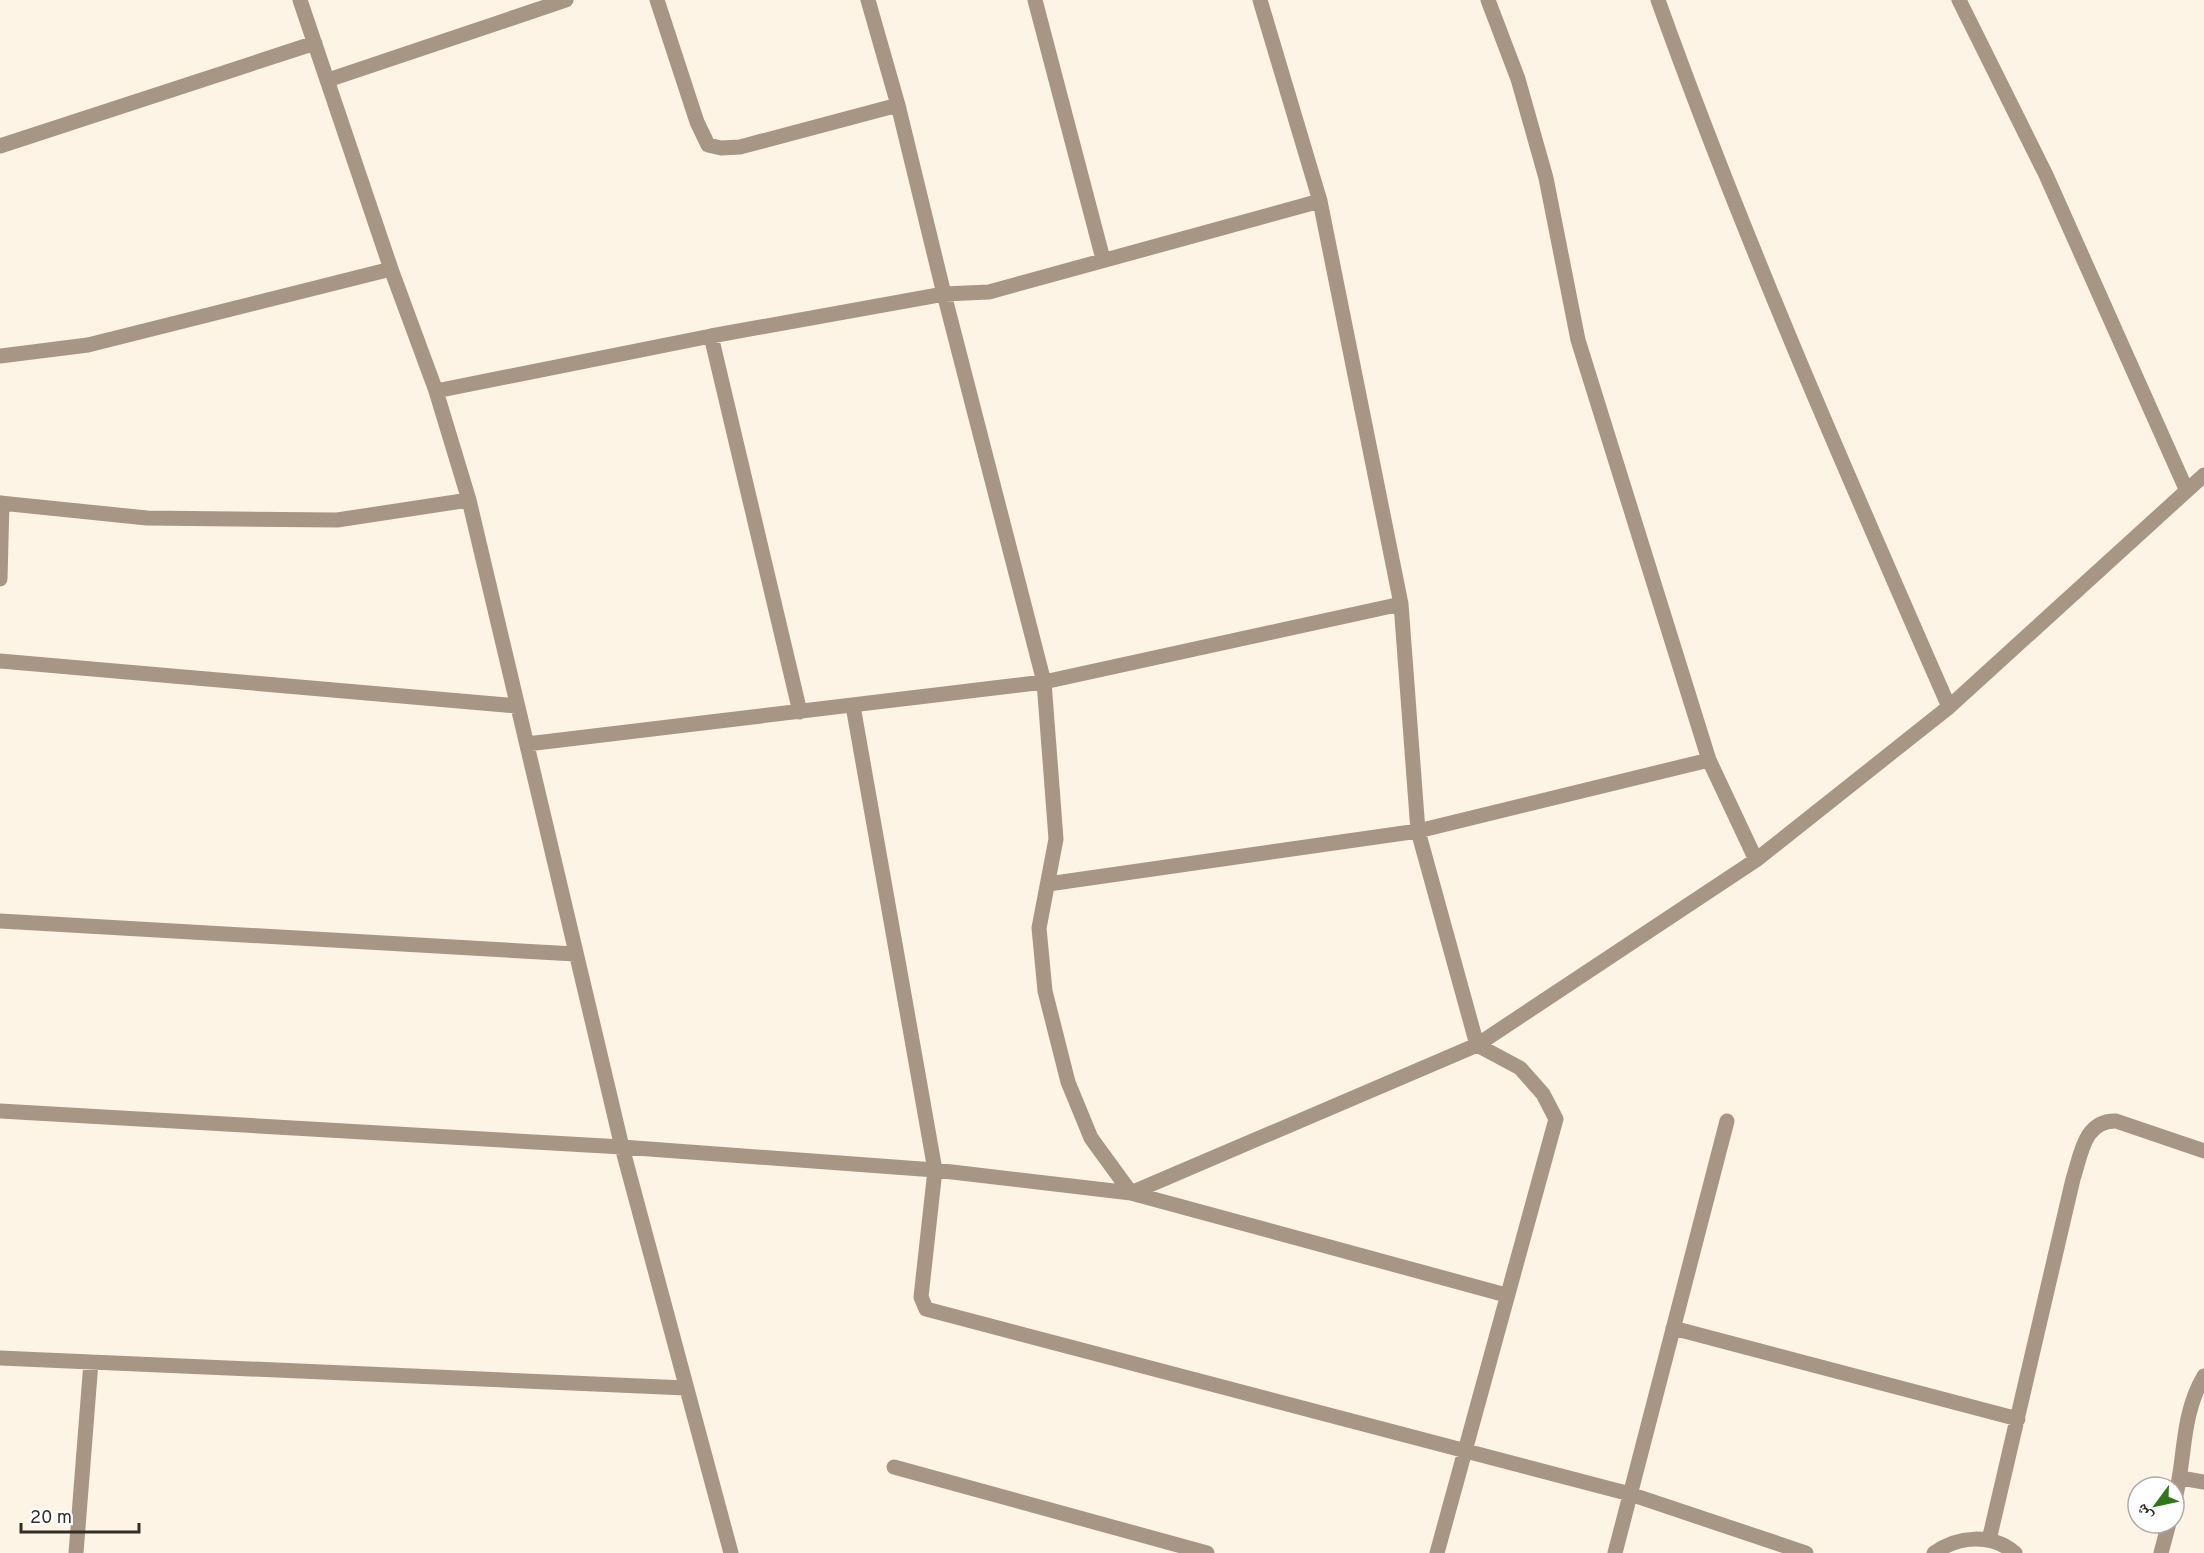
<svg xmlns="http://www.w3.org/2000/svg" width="2204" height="1553" font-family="Overpass,'Noto Naskh Arabic',sans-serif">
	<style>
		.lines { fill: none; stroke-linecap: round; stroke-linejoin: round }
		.minor { stroke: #a89685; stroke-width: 15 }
	</style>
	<rect width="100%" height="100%" fill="#fef4e5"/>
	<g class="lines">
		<!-- minor -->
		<path class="minor" d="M300,0L391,269
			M657,0L697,122L708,145L721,148L740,147L898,105
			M1035,0L1103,259
			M1658,0C1744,240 1847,474 1949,707
			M1959,0L2046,175L2186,489
			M328,80L566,0
			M0,146L315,43
			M1320,201L989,292L944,294L1044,682L1056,839L1039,928L1045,991L1068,1082L1091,1138L1131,1193L1506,1295
			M0,356L88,345L391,269L436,391L469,500L622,1147L731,1553
			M436,391L711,336
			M0,503L147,518L337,520L469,500
			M0,579L2,503
			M1401,604L1418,831L1477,1045L1756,860L1949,707L2204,475
			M0,661L517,706
			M853,706L935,1170L921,1297L926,1309L1630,1494L1806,1553
			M800,712L711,336L944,294L898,105L868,0
			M527,744L1044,682L1401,604L1320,201L1260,0
			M1709,760L1756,860
			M1048,884L1418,831L1709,760L1578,340L1546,178L1518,79L1488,0
			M0,921L575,954
			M0,1111L622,1147L935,1170L1131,1193L1477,1045L1520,1068L1543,1094L1556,1119L1437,1553
			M1673,1328L2018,1419
			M0,1358L686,1388
			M894,1467L1207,1553
			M2181,1478L2204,1482
			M2174,1503C2186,1460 2180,1417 2204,1376
			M1989,1540L2073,1179C2081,1155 2084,1120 2116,1121L2204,1151
			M76,1553L91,1362
			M1615,1553L1727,1121
			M1934,1553C1958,1536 1991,1533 2015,1553
			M2161,1553L2169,1523"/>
	</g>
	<!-- north arrow -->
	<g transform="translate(2156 1505) rotate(237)"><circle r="28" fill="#ffffff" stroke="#adaba9" stroke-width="1.5"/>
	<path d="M0-4.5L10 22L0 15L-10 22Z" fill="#317719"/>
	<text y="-9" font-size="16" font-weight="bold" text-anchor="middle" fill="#312d27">ش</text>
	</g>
	<!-- scale -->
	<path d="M21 1523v9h118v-9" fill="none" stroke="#312d27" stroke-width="3"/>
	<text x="30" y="1523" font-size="18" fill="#312d27" stroke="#ffffff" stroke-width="4.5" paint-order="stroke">20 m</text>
</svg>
